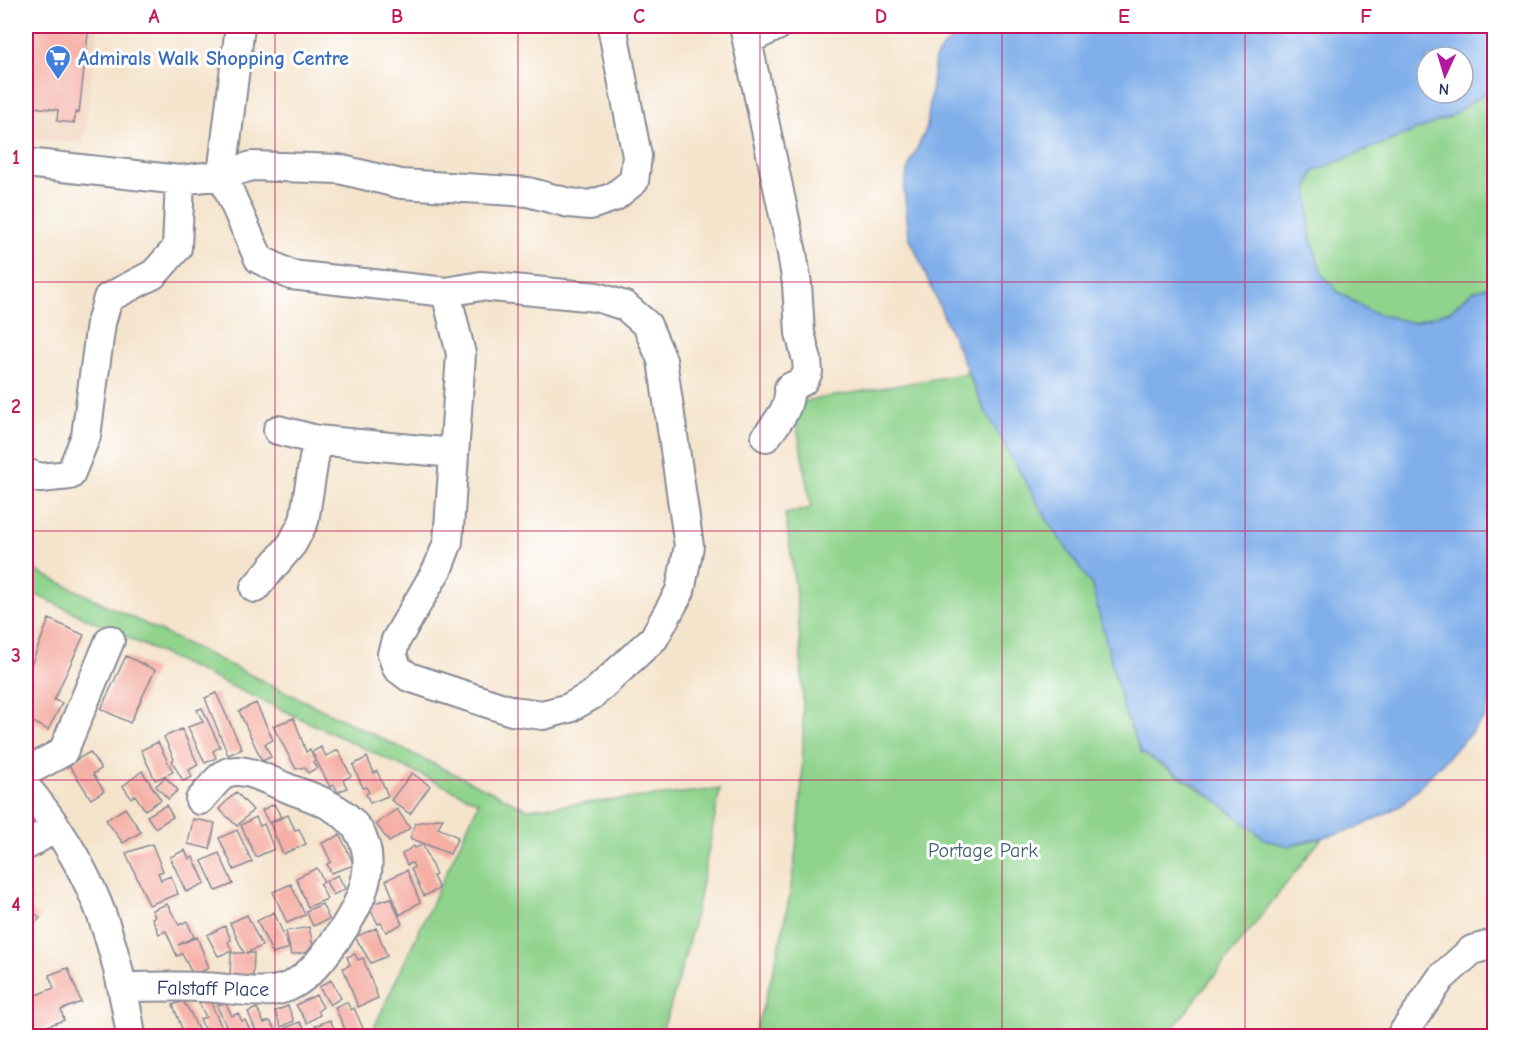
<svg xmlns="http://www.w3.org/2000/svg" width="1520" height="1062" font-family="'Comic Neue',sans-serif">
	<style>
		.built { fill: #f1d5bd }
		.green { fill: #8fd38c; stroke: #558175; stroke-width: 1.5 }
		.water { fill: #80afea; stroke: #4e6fa4; stroke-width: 1.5; fill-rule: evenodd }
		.building { fill: #f5afa4 }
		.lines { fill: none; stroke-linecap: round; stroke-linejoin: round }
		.minor-casing { stroke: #888a95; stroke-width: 32 }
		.minor { stroke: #fff; stroke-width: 28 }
		.grid { fill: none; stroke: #c2185b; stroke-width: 1.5; stroke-opacity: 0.55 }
		.labels { text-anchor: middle; stroke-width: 6; stroke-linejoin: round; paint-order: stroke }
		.shop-label { font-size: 20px; font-weight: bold; fill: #366cbe; stroke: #fff; text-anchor: start }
		.park-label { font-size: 20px; fill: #3e606c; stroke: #fff }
		.street-label { font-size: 20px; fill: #1b2f5e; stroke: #fff }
		.neatline { fill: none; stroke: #c2185b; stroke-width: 2 }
		.grid-label { font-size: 20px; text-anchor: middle; font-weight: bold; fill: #c2185b }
	</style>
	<rect width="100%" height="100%" fill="#fff"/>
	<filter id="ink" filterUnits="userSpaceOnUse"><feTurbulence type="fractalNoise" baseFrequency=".0167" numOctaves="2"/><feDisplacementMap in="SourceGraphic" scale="12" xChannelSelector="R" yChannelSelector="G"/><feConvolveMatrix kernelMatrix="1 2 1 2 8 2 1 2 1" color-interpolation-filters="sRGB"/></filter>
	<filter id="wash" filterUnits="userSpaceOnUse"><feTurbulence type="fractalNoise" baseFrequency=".008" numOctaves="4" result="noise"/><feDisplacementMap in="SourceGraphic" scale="24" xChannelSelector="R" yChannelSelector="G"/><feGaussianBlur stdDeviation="1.35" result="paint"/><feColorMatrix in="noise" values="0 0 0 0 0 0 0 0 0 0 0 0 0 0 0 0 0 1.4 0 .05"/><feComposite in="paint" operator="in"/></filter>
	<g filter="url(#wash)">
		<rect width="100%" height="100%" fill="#f5e4cc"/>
		<!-- built -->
		<path class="built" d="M26,26H98L83,144L26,136Z"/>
		<!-- green -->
		<path class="green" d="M1494,87V284L1472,292L1450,311L1413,323L1371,312L1338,292L1322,274L1310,236L1308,188L1314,171L1449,117Z
			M968,373L984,409L1048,521L1092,586L1124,711L1141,752L1288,846L1322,838L1167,1036H753C813,869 813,687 785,514L811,508L793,403Z
			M28,567L527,809L720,789C704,873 690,956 660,1036H370L479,802L26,590Z"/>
		<!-- water -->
		<path class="water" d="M976,26H1494V87L1449,117L1314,171L1308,188L1310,236L1322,274L1338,292L1371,312L1413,323L1450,311L1472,292L1494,284V652L1491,700L1484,719L1402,805L1358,828L1288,846L1266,840L1198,786L1141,752L1124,711L1092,586L1048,521L984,409L909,236L904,190L908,168L927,127L935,59L944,45ZM1427,57H1463V93H1427Z"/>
		<g id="blocks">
			<!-- building -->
			<path class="building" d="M26,26H89L79,113L76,112L74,123L57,121L58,110L26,106Z
				M49,619L84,635L54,700L62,703L48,730L26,718V703L30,694L26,691V678Z
				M126,656L155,670L130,723L101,709Z
				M216,693L242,749L228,755L205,698Z
				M256,703L273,740L265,744L271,757L262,761L239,711Z
				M202,708L220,747L213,751L216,758L205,763L188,727L203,722L197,710Z
				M294,718L306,752L310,749L315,760L313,762L317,768L308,773L305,767L296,769L273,726Z
				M182,729L198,765L189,770L192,777L183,781L172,761L174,759L164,737Z
				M158,742L173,772L155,780L141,750Z
				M321,747L326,756L338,750L351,776L343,780L347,788L338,792L334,785L330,787L312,752Z
				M90,752L101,769L93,774L104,791L91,799L67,762L74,757L76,760Z
				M367,757L374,773L377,771L388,796L370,803L366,794L369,792L366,787L363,788L353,765Z
				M142,771L161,800L145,810L135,795L131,798L123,786Z
				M412,773L430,786L410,814L391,800Z
				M165,777L178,790L168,799L156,786Z
				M236,792L253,810L237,826L219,809Z
				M274,804L281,817L269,823L262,810Z
				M166,805L173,817L155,828L147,816Z
				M125,808L141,832L123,843L106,820Z
				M397,809L410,828L389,842L376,824Z
				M288,815L295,830L299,829L306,844L283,854L270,823Z
				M256,817L260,826L264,824L274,849L256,857L241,825Z
				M443,818L438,828L458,837L450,854L410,838L416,823Z
				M193,819L215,823L210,849L188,844Z
				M237,830L252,862L234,870L219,838Z
				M340,835L354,865L331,873L327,864L331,862L322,843Z
				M152,844L163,871L158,873L161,880L171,876L178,894L149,905L126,853Z
				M423,845L436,875L433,876L439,889L424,896L411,869L414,867L412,863L407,865L402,854L414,846L415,848Z
				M185,850L189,859L193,857L205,883L186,892L170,857Z
				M219,853L233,884L216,891L202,861Z
				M317,868L324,882L320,884L327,899L308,907L296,878Z
				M407,870L420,902L400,915L386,880Z
				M338,875L345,889L333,895L326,881Z
				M291,884L305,915L287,923L273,892Z
				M26,893L33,900L27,906L40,918L28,931L30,933L26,938Z
				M391,898L402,924L386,932L381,923L378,924L368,905Z
				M167,904L179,925L187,921L194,937L178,945L197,937L209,968L193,975L182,954L177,956L166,931L159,934L152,918L155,917L152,910Z
				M322,904L329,919L313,926L306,911Z
				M274,912L289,948L273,954L257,921Z
				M247,915L262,946L246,953H254L253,978L230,977L231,953H244L230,923Z
				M225,926L231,940L228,942L232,951L218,956L207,935Z
				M309,927L314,951L291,955L286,931Z
				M376,928L387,956L371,963L355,937Z
				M355,954L358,960L363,958L378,998L358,1007L343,968L350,965L347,957Z
				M68,968L81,1002L61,1010L64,1020L31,1032L29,1024L26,1026V993L28,998L54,988L49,975Z
				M331,980L341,998L330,1005L319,987Z
				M316,995L323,1007L318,1011L320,1015L307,1023L296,1005Z
				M209,998L225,1035L222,1036H205L202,1030L204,1028L200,1019L206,1017L199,1003Z
				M183,1001L190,1012L201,1036H178L184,1034L173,1005Z
				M225,1002L232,1016L238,1013L242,1021L245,1020L253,1036H234L231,1031L229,1032L217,1006Z
				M347,1002L351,1010L354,1008L366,1035L348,1036L335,1007Z
				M288,1006L294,1021L281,1027L275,1011Z
				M257,1008L264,1023L270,1021L280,1036H258L248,1012Z
				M330,1020L338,1036H320L315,1026Z
				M300,1022L310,1036H288L285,1028Z"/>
		</g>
	</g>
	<g filter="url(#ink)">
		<use href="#blocks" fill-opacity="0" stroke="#888a95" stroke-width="1.5"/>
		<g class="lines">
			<defs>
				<path id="minor" d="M240,26L222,175L259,259L291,275L446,292L481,286L597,297L625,306L647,325L662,360L689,546L680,591L654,638L592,695L569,708L543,715L512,711L409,677L397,668L392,654L396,640L438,568L448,542L461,354L446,292
					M744,26L792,253L797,284L800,333L807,360L808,372L803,381L789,388C791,408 777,422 766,437
					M747,40L777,26
					M26,163L180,180L222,175L252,166L339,169L401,184L528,192L569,203L590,205L614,197L634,181L637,156L612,26
					M278,430L317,440L453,453
					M26,473L40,478L70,475L86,436L101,323L108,298L154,274L177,248L180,180
					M255,588L292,544L304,521L317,440
					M26,772L63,752L110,640
					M26,787C91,865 116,937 131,1036
					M26,843L29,844L56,827
					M123,987C148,987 174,986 200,987C228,987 264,998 290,986C311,976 327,952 340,934C372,888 386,834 327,804C314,797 299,793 285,787C269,781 247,767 229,772C219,775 208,792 200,800
					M1401,1036L1441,978L1472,950L1494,944"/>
			</defs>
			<!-- minor casing -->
			<use href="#minor" class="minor-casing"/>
			<!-- minor -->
			<use href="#minor" class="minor"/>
		</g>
	</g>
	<!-- grid -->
	<path class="grid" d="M275,26V1036M518,26V1036M760,26V1036M1002,26V1036M1245,26V1036M26,282H1494M26,531H1494M26,780H1494"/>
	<!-- icons -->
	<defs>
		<symbol id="supermarket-pin" viewBox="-11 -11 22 30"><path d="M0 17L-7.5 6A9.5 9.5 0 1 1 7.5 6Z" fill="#3f7fe0" stroke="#fff"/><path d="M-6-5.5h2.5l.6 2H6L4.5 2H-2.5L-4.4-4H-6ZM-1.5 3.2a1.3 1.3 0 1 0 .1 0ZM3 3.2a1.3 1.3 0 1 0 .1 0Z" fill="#fff"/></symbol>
	</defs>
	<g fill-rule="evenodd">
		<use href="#supermarket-pin" x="43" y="43" width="30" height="40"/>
	</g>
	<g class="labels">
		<!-- shop labels -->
		<g class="shop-label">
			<text x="78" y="65">Admirals Walk Shopping Centre</text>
		</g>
		<!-- park labels -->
		<g class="park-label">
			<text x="983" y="857">Portage Park</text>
		</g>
		<!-- street labels -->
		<g class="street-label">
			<text transform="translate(213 988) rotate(1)" y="7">Falstaff Place</text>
		</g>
	</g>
	<!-- margin -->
	<rect width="1520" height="1062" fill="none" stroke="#fff" stroke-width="66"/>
	<!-- north arrow -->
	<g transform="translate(1445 75) rotate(184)"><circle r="28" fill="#ffffff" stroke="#a4acbf" stroke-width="1.5"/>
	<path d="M0-4.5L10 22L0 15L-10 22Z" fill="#b5179e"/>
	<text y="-9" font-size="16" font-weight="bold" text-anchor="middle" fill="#1b2f5e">N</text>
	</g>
	<rect x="33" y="33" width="1454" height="996" class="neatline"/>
	<g class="grid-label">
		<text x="154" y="23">A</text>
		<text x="397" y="23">B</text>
		<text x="639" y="23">C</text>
		<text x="881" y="23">D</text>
		<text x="1124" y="23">E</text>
		<text x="1366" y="23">F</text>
		<text x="16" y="164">1</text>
		<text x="16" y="413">2</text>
		<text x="16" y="662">3</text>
		<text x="16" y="911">4</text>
	</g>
</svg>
